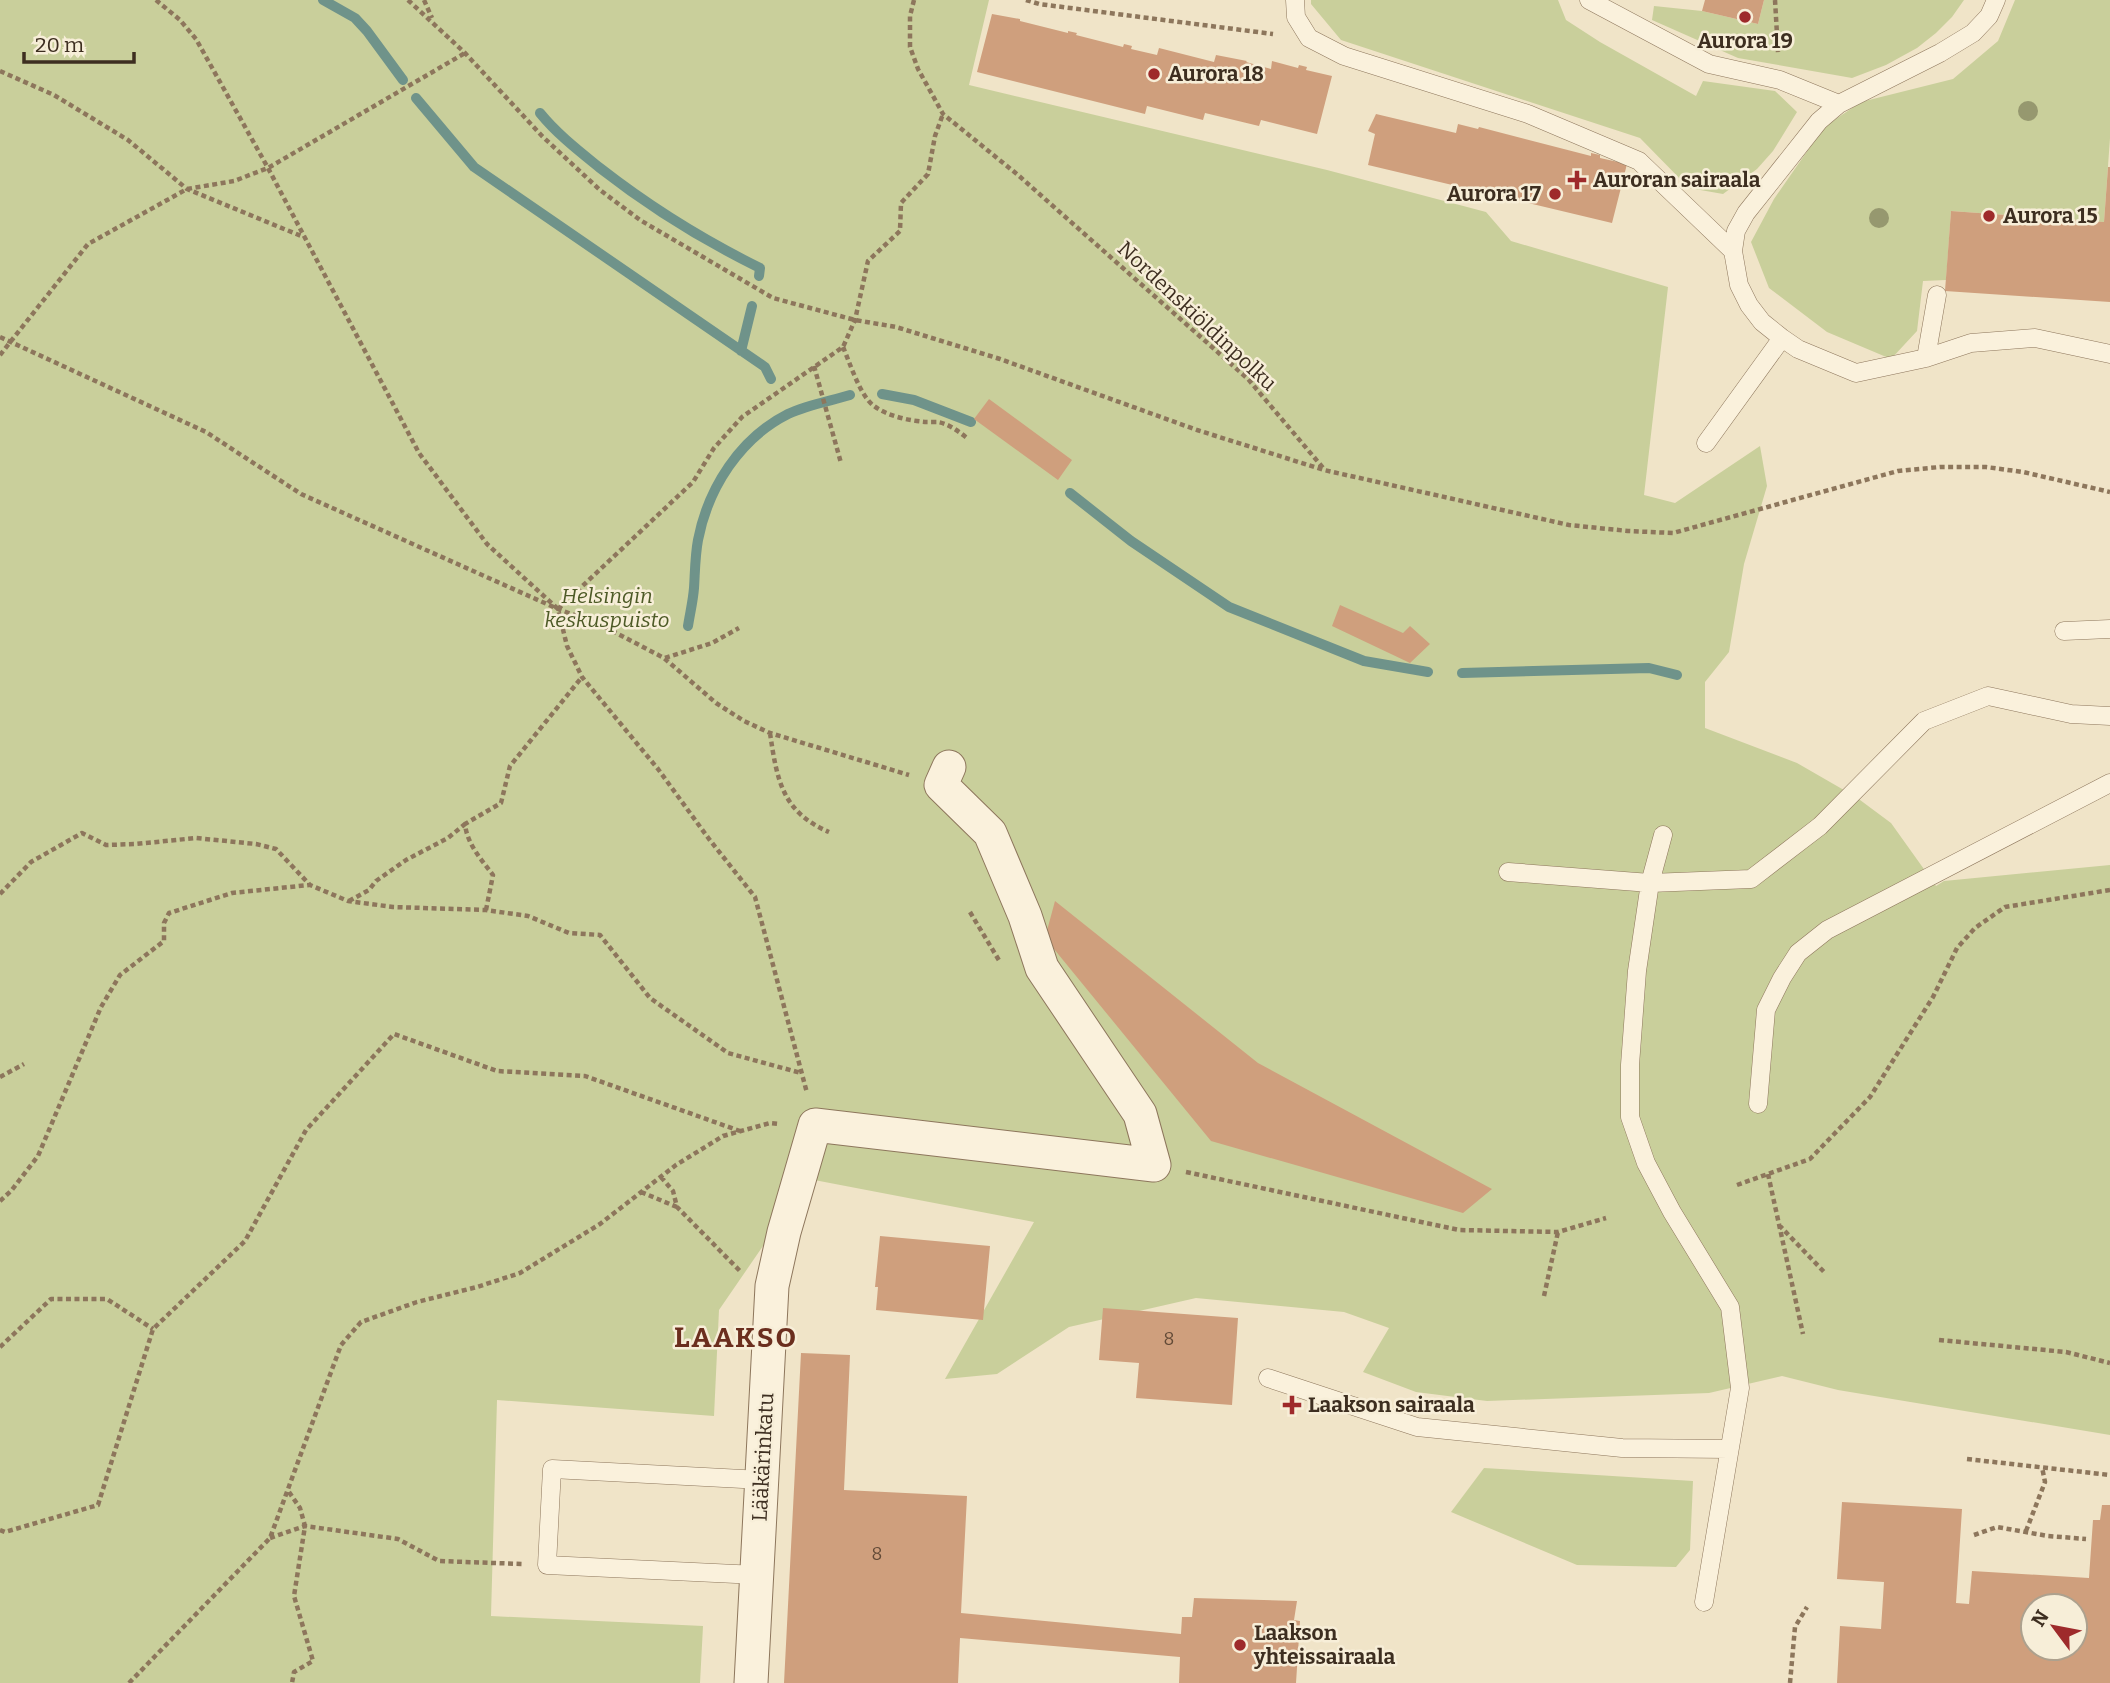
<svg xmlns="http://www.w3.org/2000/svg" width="2110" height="1683" font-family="Bitter,serif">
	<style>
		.green { fill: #c9cf9b }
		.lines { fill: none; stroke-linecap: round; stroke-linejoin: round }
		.stream { stroke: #6f938a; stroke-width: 10 }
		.building { fill: #cf9f7d; fill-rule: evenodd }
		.service-casing { stroke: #8d765c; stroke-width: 19 }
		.minor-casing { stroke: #8d765c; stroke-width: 35 }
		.path { stroke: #8d765c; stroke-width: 4.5; stroke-dasharray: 5 3.5; stroke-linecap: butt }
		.service { stroke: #faf1dc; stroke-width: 18 }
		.minor { stroke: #faf1dc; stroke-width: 33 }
		.tree { fill: #96986f }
		.poi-dot { fill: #9e2a2b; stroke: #f7eed8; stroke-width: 2.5 }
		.labels { text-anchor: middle; stroke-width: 5; stroke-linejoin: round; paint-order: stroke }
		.number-label { font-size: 18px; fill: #624a37 }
		.poi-label { font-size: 21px; font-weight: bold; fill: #3d2e20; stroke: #f7eed8; text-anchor: start }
		.street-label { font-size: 21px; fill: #3d2e20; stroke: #f7eed8 }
		.park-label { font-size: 21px; font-style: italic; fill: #4d5a26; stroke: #f7eed8 }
		.district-label { font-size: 28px; font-weight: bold; letter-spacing: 2px; fill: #6b2e1e; stroke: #f7eed8 }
	</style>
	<rect width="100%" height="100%" fill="#f0e4c8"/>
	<!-- green -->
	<path class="green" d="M0,0H989L969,85L1327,170L1486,212L1511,241L1668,287L1644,495L1675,503L1760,446L1767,486L1744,564L1729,652L1705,682V728L1797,763L1856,797L1891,823L1936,886L1944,881L2110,865V1435L1838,1390L1782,1376L1709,1393L1487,1401L1416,1392L1363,1372L1389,1328L1344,1312L1196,1298L1069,1327L997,1374L945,1379L1034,1222L809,1179L719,1310L714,1416L497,1400L491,1616L703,1626L700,1683H0Z
		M1311,0H1558L1566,20L1600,42L1696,96L1703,81L1775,91L1797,112L1773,151L1757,169L1723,194L1689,188L1640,138L1341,40L1311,4Z
		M1764,0H1964L1952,17L1936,33L1917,48L1886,65L1852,78L1738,58L1652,20L1654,6L1702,11L1758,24Z
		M2015,0H2110V138L2104,222L1951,211L1946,280L1923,281L1917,331L1891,359L1827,332L1769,288L1751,242L1774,199L1824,127L1861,102L1953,79L1998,41Z
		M1484,1468L1693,1481L1690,1550L1676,1567L1577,1565L1451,1512Z"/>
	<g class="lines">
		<!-- stream -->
		<path class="stream" d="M323,0L355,18L367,31L403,80
			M416,98L474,167L765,367L771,379
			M540,113C557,134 579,151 600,168C650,207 703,240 760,268L759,276
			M741,351L752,306
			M882,394L914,400L971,422
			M1070,493L1131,541L1229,607L1364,661L1428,672
			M688,626C690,613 693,601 694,588C695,573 695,556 698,540C708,488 740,438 788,414C807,405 830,401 850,395
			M1462,673L1649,668L1677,675"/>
	</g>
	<!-- building -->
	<path class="building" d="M1705,0H1764L1758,24L1702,11Z
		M992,14L1020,19V21L1068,33V31L1077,33L1076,35L1123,47L1124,44L1132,46L1131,49L1157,55L1159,48L1214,62L1216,55L1247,61L1246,62L1271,69L1272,61L1298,68L1299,65L1307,67L1306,70L1332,76L1317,134L1261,120L1259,126L1205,113L1203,120L1147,106L1145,114L977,72Z
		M1376,114L1456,133L1458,124L1478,129L1479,127L1591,156V153L1600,155V158L1627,164L1612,223L1368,165L1375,134L1368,131Z
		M2108,167H2110V302L1945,291L1951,211L2104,222Z
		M989,399L1072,460L1058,480L974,419Z
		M1340,605L1403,633L1410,626L1430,644L1410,663L1332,626Z
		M1055,901L1258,1063L1492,1189L1463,1213L1211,1141L1045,938Z
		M880,1236L990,1246L983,1320L876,1310L878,1287H875Z
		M1103,1308L1238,1318L1232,1405L1136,1398L1139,1363L1099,1360Z
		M801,1353L850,1355L844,1490L967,1496L961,1613L1181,1634L1182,1617H1192L1194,1598L1297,1601L1294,1620L1300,1621L1296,1683H1179L1180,1657L960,1638L958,1683H784Z
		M1842,1502L1962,1509L1956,1603L1969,1604L1972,1571L2089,1578L2093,1520H2100L2102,1505H2110V1683H1837L1840,1626L1881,1629L1884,1582L1837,1579ZM2033,1606H2075V1648H2033Z"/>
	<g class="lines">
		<defs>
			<path id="service" d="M1295,0L1296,17L1309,38L1344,56L1528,114L1639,161L1733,251
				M1589,0L1709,64L1780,80L1839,104
				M1996,0L1989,16L1973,33L1940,53L1839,104L1819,121L1746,213L1736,231L1733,251L1739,285L1749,305L1762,322L1782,338L1798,349L1856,373L1926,358L1971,343L2035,338L2110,354
				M1926,358L1937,295
				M1706,443L1782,338
				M2064,631L2110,629
				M1663,835L1650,883L1637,971L1630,1065V1117L1646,1163L1672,1212L1730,1307L1740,1388L1704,1602
				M1508,872L1650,883L1751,879L1820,826L1924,721L1988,696L2071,714L2110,716
				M1758,1104L1766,1010L1782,978L1798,953L1827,930L2110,783
				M1268,1378L1417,1427L1622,1448L1729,1449
				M757,1575L547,1565L552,1469L762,1480"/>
			<path id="minor" d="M751,1683L772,1286L784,1232L815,1125L1154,1165L1140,1114L1042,968L1025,916L990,833L941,785L949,767"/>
		</defs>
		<!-- service casing -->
		<use href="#service" class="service-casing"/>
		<!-- minor casing -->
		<use href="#minor" class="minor-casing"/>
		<!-- path -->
		<path class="path" d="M156,0L180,20L196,39L268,168L419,453L487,544L558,609L567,646L582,677L658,769L709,839L755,897L807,1093
			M408,0L465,53L542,136L600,190L640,220L773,298L855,320L896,327L1000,359L1197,430L1324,470L1569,525L1628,531L1673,533L1898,471L1940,467H1986L2023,472L2110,492
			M424,0L432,18
			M914,0L910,16V47L918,69L943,114L1018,175L1248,379L1324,469
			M1026,0L1039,4L1273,34
			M1775,0L1778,52
			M0,71L54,95L128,140L187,189L306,238
			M0,337L206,432L301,494L558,609L601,625L664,658L716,703L744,721L770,733L909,775
			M843,347C850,363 860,396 874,406C887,416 910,421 927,422C930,422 935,422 938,422C949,424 958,431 967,438
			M0,355L88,244L187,189L234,181L268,168L465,53
			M814,366L841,463
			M558,609L693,482L714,448L742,417L843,347L855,320L868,261L900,231L901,203L928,174L935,136L943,114
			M665,658L712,643L739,628
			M770,733C777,780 782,812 829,832
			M0,894L31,862L82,833L106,845L136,844L196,838L256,844L276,849L310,885L348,901L393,907L486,910L528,916L569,933L600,935L650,998L728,1053L801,1073
			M349,901L369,890L376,881L406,860L448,838L465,824
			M486,910L493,875C481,859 467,844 465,824L501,803L510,766L582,677
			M970,912L1000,962
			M0,1077L24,1064
			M1186,1172L1459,1230L1558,1232L1606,1218
			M1768,1174L1803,1334
			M661,1177L673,1191L677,1207L740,1271
			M1737,1185L1810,1159L1870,1097L1933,997L1957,948L1975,928L2005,907L2110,890
			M641,1192L677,1207
			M0,1201L11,1191L38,1156L101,1007L120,975L164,941V923L169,913L232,893L309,885
			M1779,1225L1826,1274
			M1544,1296L1558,1232
			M1939,1340L2066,1352L2110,1363
			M0,1347L51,1299H107L153,1329
			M1967,1459L2110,1475
			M289,1492L300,1508L305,1526L294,1596L313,1661L294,1672L292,1683
			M0,1530L5,1532L98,1505L153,1329L245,1241L306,1130L394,1034L497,1071L585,1076L740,1131
			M2026,1531L2045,1482L2042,1467
			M1974,1535L1997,1527L2048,1536L2086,1539
			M270,1538L305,1526L398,1539L439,1561L522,1564
			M129,1683L270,1538L341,1345L361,1322L417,1302L477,1287L520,1273L600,1224L676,1165L723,1136L770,1123L780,1124
			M1790,1683L1795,1627L1807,1607"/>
		<!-- service -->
		<use href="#service" class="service"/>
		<!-- minor -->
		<use href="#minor" class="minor"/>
	</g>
	<!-- trees -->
	<g class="tree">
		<circle cx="2028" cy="111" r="10"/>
		<circle cx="1879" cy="218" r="10"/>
	</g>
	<!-- markers -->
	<g class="poi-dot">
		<circle cx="1745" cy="17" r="7"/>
		<circle cx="1154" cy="74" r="7"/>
		<path d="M1573.5 169.5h7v7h7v7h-7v7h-7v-7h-7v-7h7z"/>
		<circle cx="1555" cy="194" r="7"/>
		<circle cx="1989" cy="216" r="7"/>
		<path d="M1288.5 1394.5h7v7h7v7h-7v7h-7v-7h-7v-7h7z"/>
		<circle cx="1240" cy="1645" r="7"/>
	</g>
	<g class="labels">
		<!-- number labels -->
		<g class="number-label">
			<text x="1169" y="1345">8</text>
			<text x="877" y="1560">8</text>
		</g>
		<!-- poi labels -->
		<g class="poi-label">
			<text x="1745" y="48" text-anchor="middle">Aurora 19</text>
			<text x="1168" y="81">Aurora 18</text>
			<text x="1593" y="187">Auroran sairaala</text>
			<text x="1541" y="201" text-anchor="end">Aurora 17</text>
			<text x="2003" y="223">Aurora 15</text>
			<text x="1308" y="1412">Laakson sairaala</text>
			<text x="1254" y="1640">Laakson<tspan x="1254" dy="24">yhteissairaala</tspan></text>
		</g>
		<!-- street labels -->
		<g class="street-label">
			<text transform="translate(1197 316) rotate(43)" y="7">Nordenskiöldinpolku</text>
			<text transform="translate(763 1457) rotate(-87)" y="7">Lääkärinkatu</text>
		</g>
		<!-- park labels -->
		<g class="park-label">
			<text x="607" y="603">Helsingin<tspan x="607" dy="24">keskuspuisto</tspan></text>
		</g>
		<!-- district labels -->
		<g class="district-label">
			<text x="736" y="1347">LAAKSO</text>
		</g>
	</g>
	<!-- north arrow -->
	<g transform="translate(2054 1627) rotate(302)"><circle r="33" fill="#f7eed8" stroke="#ada18e" stroke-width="2"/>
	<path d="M0-5L12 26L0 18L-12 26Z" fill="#9e2a2b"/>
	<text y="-10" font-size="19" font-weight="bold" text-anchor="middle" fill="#3d2e20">N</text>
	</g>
	<!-- scale -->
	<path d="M24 52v10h110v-10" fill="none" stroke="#3d2e20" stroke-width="3.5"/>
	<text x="35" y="52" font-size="21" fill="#3d2e20" stroke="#f7eed8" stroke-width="5" paint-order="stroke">20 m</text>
</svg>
